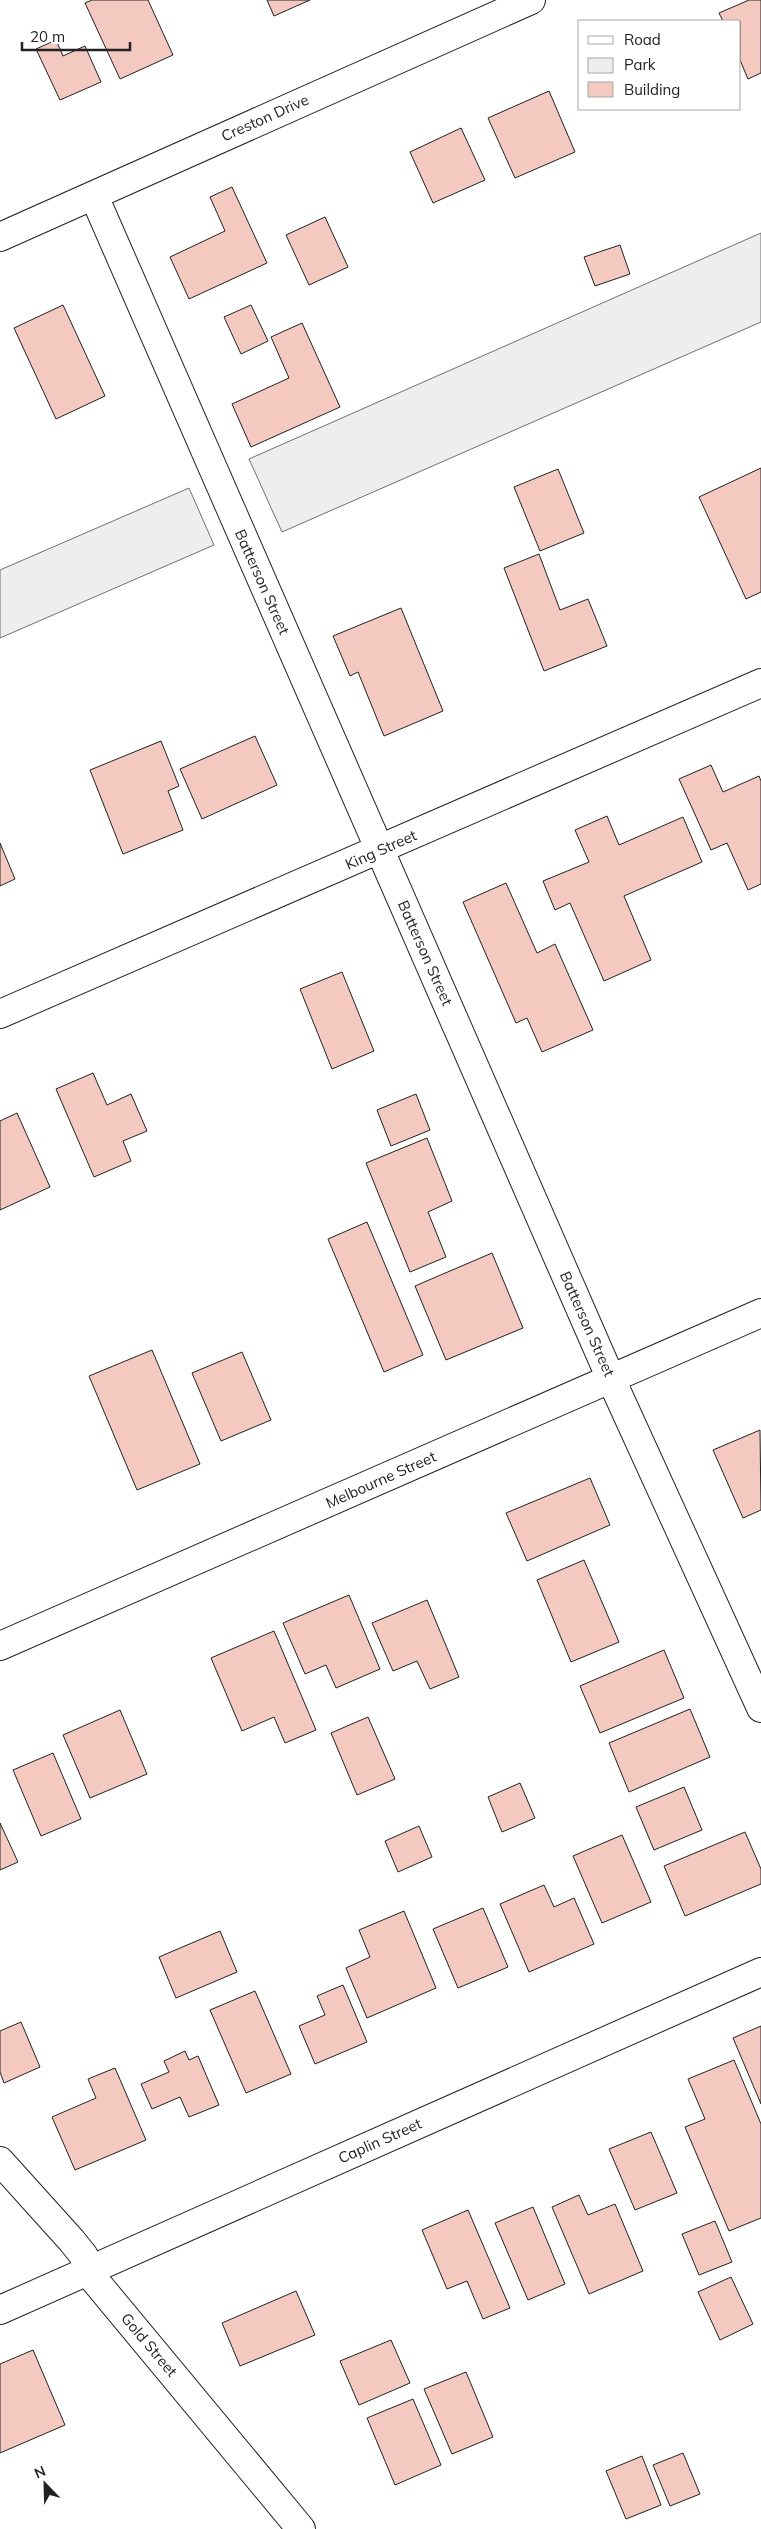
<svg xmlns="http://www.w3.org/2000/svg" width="761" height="2529" font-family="Mulish,sans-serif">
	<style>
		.green { fill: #eee; stroke: #6f6f6f }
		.building { fill: #f3c9c0; stroke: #222 }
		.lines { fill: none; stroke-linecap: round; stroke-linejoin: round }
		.minor-casing { stroke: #222; stroke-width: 30 }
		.minor { stroke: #fff; stroke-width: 28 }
		.labels { text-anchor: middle; stroke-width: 4; stroke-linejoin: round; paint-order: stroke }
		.street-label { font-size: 15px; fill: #222; stroke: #fff }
	</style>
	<rect width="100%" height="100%" fill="#fff"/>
	<!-- green -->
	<path class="green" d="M761,233V322L282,532L249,459Z
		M189,488L214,545L0,638V570Z"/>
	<!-- building -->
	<path class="building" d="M92,0H148L173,55L120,79L85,3Z
		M267,0H310L274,16Z
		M749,0H761V73L748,79L740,60V21H723L719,13Z
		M56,40L63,56L85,46L101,82L60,100L36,49Z
		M549,91L575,152L515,178L488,118Z
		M461,128L485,180L433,203L410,152Z
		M232,187L267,263L189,299L170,257L225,231L210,197Z
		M325,217L348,267L309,285L286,235Z
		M620,245L630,274L595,286L584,257Z
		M63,305L105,396L56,419L14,328Z
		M251,305L268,341L241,354L224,317Z
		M302,323L340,407L251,447L232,404L289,378L271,337Z
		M761,468V592L746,599L699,497Z
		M558,469L584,533L540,551L514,487Z
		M539,554L560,610L588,599L607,646L544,671L504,568Z
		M401,608L443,711L384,736L358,672L350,676L333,636Z
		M255,736L277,785L202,819L180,769Z
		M161,741L179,786L168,791L183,830L123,854L90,770Z
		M711,765L723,792L759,776L761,781V884L748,890L727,843L711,850L679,779Z
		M607,816L619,845L683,817L702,862L624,896L651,960L604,981L570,903L555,910L543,881L589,862L575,830Z
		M0,843L15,879L0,886Z
		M506,883L537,953L555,944L593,1030L542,1052L527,1018L516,1023L463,902Z
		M342,972L374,1051L332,1069L300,989Z
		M93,1073L107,1105L131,1094L147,1131L123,1141L131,1161L94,1177L56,1089Z
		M416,1094L430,1130L391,1146L377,1110Z
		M17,1113L50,1187L0,1210V1121Z
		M427,1138L452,1201L428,1212L446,1257L410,1272L366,1163Z
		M367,1222L423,1355L384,1372L328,1239Z
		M492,1253L523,1328L446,1360L415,1286Z
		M152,1350L200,1464L137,1490L89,1376Z
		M242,1352L271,1420L221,1441L192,1373Z
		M760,1430L761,1510L743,1518L713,1450Z
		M590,1478L610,1525L527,1561L506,1513Z
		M584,1560L619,1642L571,1662L537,1580Z
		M349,1595L380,1669L336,1688L326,1665L305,1674L283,1623Z
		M427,1600L459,1677L430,1689L417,1661L393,1671L372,1623Z
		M274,1631L316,1730L285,1743L274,1717L242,1731L211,1658Z
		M664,1650L684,1698L600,1733L580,1686Z
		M690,1709L710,1757L629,1792L609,1743Z
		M120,1710L147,1774L90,1798L63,1735Z
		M368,1717L395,1779L357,1795L331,1733Z
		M53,1753L81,1819L41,1836L13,1770Z
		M520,1783L535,1818L502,1832L488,1797Z
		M684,1787L702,1830L654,1850L636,1807Z
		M0,1823L18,1862L0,1870Z
		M419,1826L432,1857L398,1872L385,1841Z
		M745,1832L761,1869V1884L685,1916L664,1866Z
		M622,1835L651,1902L602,1923L573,1856Z
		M544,1885L554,1907L574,1898L594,1944L529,1972L500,1904Z
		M483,1908L508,1967L458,1988L433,1929Z
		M404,1911L436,1988L367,2018L346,1968L370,1957L359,1930Z
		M220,1931L237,1972L176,1998L159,1957Z
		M343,1985L367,2042L315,2064L299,2026L325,2015L317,1996Z
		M255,1991L291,2074L246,2093L210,2010Z
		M21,2022L40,2067L4,2083L0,2072V2031Z
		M761,2026V2104L733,2038Z
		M185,2051L189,2060L198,2056L219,2105L189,2117L180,2097L152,2109L141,2084L169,2072L164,2061Z
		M734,2060L761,2124V2218L729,2231L685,2127L705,2119L688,2079Z
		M115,2068L146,2140L75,2170L52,2117L96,2098L88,2079Z
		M651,2132L677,2193L635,2210L609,2149Z
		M579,2195L588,2215L615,2204L643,2271L589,2294L552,2207Z
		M533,2207L565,2284L528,2300L495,2223Z
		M468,2210L510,2308L483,2319L467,2281L447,2289L422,2230Z
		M715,2221L732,2262L699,2275L682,2234Z
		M731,2277L753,2324L720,2340L698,2292Z
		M296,2291L315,2335L240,2366L222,2323Z
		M391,2340L410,2383L359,2405L340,2361Z
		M33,2350L65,2425L0,2453V2364Z
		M466,2372L493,2437L452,2454L424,2389Z
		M413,2399L441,2465L395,2485L367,2418Z
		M683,2453L700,2494L670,2506L653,2465Z
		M642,2456L661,2505L626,2519L606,2471Z"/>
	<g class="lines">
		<defs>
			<path id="minor" d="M94,196L611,1379L761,1708
				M0,237L531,0
				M0,1014L761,683
				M0,1646L761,1313
				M0,2161L72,2241L84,2256L87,2271L301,2529
				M0,2310L761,1972"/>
		</defs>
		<!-- minor casing -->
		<use href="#minor" class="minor-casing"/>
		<!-- minor -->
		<use href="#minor" class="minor"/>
	</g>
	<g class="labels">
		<!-- street labels -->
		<g class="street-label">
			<text transform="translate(265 118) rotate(-24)" y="5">Creston Drive</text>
			<text transform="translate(262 582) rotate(66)" y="5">Batterson Street</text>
			<text transform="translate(381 850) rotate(-24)" y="5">King Street</text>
			<text transform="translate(425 953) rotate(66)" y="5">Batterson Street</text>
			<text transform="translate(587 1324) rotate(66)" y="5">Batterson Street</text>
			<text transform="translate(381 1480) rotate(-24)" y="5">Melbourne Street</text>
			<text transform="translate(380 2141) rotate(-24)" y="5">Caplin Street</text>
			<text transform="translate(149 2345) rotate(50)" y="5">Gold Street</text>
		</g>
	</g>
	<!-- legend -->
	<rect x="578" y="20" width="162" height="90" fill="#ffffff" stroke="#a7a7a7"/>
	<rect x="588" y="36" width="25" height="8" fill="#ffffff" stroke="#a7a7a7"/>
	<text x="624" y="45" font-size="15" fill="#222222">Road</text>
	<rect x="588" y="58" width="25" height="15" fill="#eeeeee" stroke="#a7a7a7"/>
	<text x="624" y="70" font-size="15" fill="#222222">Park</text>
	<rect x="588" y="82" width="25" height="15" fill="#f3c9c0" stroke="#a7a7a7"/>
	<text x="624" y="95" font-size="15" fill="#222222">Building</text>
	<!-- north arrow -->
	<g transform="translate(45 2484) rotate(337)" stroke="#ffffff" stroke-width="4" paint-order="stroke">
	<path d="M0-4L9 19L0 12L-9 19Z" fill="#222222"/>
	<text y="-8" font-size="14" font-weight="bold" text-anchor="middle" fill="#222222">N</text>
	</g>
	<!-- scale -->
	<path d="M22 42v8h108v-8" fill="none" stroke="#222222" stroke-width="2.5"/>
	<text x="30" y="42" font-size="15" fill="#222222" stroke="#ffffff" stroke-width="4" paint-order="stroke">20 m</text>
</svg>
